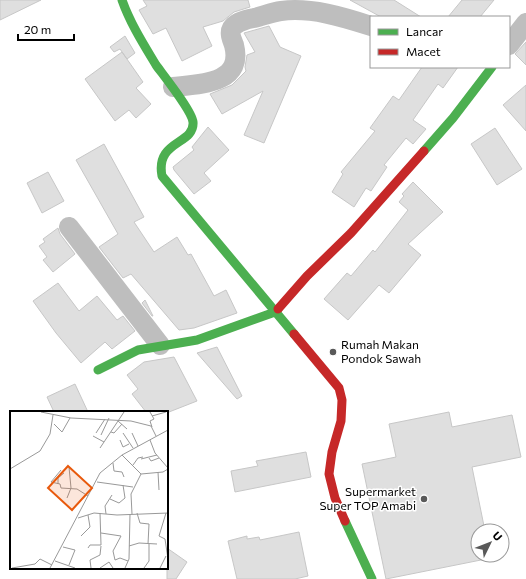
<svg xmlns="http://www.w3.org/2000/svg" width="526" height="579" font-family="Commissioner,sans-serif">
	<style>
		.building { fill: #dfdfdf; stroke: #c7c7c7 }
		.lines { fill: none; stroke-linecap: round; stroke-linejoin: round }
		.street { stroke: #bebebe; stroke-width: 20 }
		.fast { stroke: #4caf50; stroke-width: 9 }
		.jam { stroke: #c62828; stroke-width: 9 }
		.poi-dot { fill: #595959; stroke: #fff; stroke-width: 1.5 }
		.labels { text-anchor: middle; stroke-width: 3; stroke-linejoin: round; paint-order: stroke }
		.poi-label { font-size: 12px; fill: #000; stroke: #fff; text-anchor: start }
		.inset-road { fill: none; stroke: #999; stroke-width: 1 }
		.view { fill: #e8590c; fill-opacity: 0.15; stroke: #e8590c; stroke-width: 2 }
		.inset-edge { fill: none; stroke: #000; stroke-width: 2 }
	</style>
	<rect width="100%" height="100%" fill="#fff"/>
	<!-- building -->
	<path class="building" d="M0,0H41L0,20Z
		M143,0H248L250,7L234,12L223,21L203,27L212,46L182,61L166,28L153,34L139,10L147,6Z
		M350,0H394L421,17H381Z
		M462,0H494L480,17H448Z
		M269,26L280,47L301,56L264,143L244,135L263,91L222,114L210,94L232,85L246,71L245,67L247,55L255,52L244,33Z
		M125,36L135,53L127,59L120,49L114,52L110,47Z
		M526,42V65L515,54Z
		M122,52L143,82L136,88L151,104L136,118L129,110L115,121L85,79Z
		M422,67H458L443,88L438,84L413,120L426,129L413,144L406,138L384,165L387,167L371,191L366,188L354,207L332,192L343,174L341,172L375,131L370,128L393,96L399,100Z
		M526,85V131L503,105Z
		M208,127L229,150L204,173L211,181L194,194L174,170L173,167L194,150L192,147Z
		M495,128L522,169L497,185L471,144Z
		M104,144L144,217L134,222L154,252L177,237L188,255L191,254L214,296L226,290L237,313L194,328L179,330L131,274L123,278L99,247L118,234L76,160Z
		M48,172L64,201L42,213L27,183Z
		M413,182L443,212L408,244L421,255L389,293L379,285L348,320L324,299L347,273L351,276L373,250L375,252L408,210L399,202L404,196L402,194Z
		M58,228L60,234L75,254L53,272L43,260L47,257L39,246L45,242L43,239Z
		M58,283L79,311L97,296L117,320L123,316L135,331L112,349L105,342L81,363L56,333L33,301Z
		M145,300L153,316H152L142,303Z
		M217,347L242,396L237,399L197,353Z
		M174,357L197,401L169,412H146L132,394L138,389L127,375L144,362Z
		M75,384L88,412H54L47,397Z
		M449,412L452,427L512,415L521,457L472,467L485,531H478V555H490L491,558L386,579L362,464L396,457L389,424Z
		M306,452L311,477L235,492L231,471L258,466L256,461Z
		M299,532L308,576L295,579H237L228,541L247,536V539L259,537L260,540Z
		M167,548L187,562L176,579H167Z"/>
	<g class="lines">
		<!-- street -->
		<path class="street" d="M509,45L526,23
			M173,87C200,84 244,84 234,45C232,40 229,33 232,28C236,22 248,19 254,18C263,16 272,12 281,11C311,7 343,17 371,26
			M69,227L160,345"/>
		<!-- fast -->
		<path class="fast" d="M122,0C130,23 144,45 156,65C164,76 192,111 193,122C195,145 155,140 162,176L294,334
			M424,151L453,118L492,67
			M98,370L138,350L197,340L275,312L278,309
			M345,521L372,579"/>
		<!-- jam -->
		<path class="jam" d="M278,309L307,276L351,233L424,151
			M294,334L339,388L342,400L341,421L332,452L329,474L335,498L345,521"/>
	</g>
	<!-- markers -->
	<g class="poi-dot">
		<circle cx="333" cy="352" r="4"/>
		<circle cx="424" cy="499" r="4"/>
	</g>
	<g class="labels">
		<!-- poi labels -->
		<g class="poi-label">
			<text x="341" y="349">Rumah Makan<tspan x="341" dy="14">Pondok Sawah</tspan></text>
			<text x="416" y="496" text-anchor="end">Supermarket<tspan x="416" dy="14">Super TOP Amabi</tspan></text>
		</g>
	</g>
	<!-- overview -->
	<g transform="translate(10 411)">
		<rect width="158" height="158" fill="#fff"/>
		<path class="inset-road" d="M31,1L61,7L121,10L141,15L146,25M140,1L144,8L140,10L142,16M142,5L156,1M108,10L117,18M44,13L52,21L60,7M101,21L104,22L112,13M86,22L95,8M113,22L123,37M122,22L128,35M91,24L99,7M83,25L94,31M110,29L113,36L119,33M140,29L145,42L158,57M90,37L114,1M112,44L131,63L153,61L158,58M139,47L141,50L149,47M131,48L147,44M103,52L104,60L112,61L114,66M123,54L128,47L133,46M0,58L30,40L40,23L43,4M51,59L41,71L50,73L51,77L67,78L78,85M148,61L149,79M87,71L123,76M48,73V67L54,62M57,87L61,77L59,56M100,88L109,92L115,87L113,74M127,102L130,112L139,113L138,133M156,102L149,125L155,128L158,148M96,103L95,95L102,84M122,103L121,83L131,63M68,107L84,102L107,104L158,102M91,122L111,125L103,140L105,149L110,147L118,150M71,125L80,116L78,104M119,135L129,132L147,133M53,136L65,139L59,154M78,137L80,134H91L90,102M45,150L65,157M2,157L25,153L30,148L42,154M40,157L90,62L112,44L158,19M81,157L80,149L90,144L91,135M90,157L99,151L103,157M115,157L119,148L120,103M134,157L139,150V133M150,157L156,145"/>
		<path class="view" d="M58,55L82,77L62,99L38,77Z"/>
		<rect width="158" height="158" class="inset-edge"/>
	</g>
	<!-- legend -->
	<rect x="370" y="16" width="140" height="52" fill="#ffffff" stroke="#999999"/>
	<rect x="378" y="29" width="20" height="6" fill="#4caf50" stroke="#999999"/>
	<text x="406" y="36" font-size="12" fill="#000000">Lancar</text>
	<rect x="378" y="49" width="20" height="6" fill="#c62828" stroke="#999999"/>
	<text x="406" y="56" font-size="12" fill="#000000">Macet</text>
	<!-- north arrow -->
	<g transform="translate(490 543) rotate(47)"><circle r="19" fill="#ffffff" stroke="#999999"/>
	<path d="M0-3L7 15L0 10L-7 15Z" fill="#595959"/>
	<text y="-6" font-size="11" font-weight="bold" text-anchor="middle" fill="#000000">U</text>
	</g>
	<!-- scale -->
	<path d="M18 34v6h56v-6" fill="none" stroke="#000000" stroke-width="2"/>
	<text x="24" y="34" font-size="12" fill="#000000" stroke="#ffffff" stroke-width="3" paint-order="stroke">20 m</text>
</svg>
